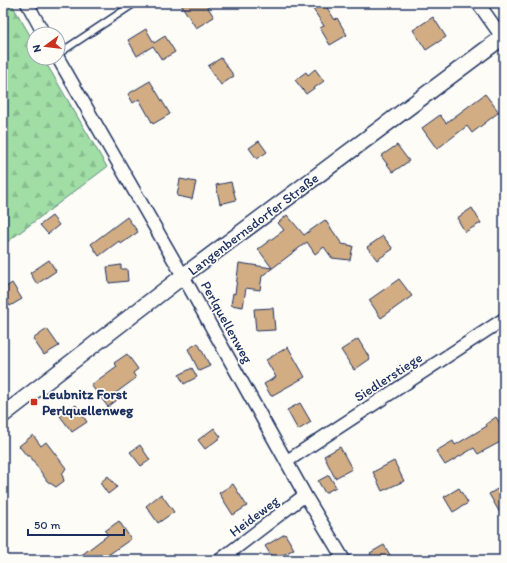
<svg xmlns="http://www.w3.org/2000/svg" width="507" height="563" font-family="Itim,sans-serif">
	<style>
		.forest { fill: url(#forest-firs); stroke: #5e8682 }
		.building { fill: #d2ad84; stroke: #1b2f5e }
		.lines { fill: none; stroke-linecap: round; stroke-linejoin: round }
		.service-casing { stroke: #1b2f5e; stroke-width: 9 }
		.minor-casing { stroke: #1b2f5e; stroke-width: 15 }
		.tertiary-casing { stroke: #1b2f5e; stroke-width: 18 }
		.service { stroke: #fdfcf7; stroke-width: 6 }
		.minor { stroke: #fdfcf7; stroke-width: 12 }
		.tertiary { stroke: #fdfcf7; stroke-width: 15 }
		.poi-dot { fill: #c8321e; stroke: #fdfcf7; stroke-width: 1.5 }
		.labels { text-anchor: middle; stroke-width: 3.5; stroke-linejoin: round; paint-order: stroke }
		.street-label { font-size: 14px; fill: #1b2f5e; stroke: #fdfcf7 }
		.poi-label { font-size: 14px; font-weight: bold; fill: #1b2f5e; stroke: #fdfcf7; text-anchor: start }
	</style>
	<defs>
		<pattern id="forest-firs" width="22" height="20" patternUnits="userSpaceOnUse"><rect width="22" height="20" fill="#a0dea5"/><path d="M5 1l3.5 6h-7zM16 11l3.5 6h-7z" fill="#89bf90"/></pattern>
	</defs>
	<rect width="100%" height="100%" fill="#fdfcf7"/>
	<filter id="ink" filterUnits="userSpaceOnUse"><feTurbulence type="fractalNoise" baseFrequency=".025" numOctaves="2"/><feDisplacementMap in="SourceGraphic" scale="8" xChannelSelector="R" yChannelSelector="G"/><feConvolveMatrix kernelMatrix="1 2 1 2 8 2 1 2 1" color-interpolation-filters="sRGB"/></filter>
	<g filter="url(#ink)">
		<!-- forest -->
		<path class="forest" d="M3,3H11L34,42V58H43L107,167L3,245Z"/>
		<!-- building -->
		<path class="building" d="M180,3H205L214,17L196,28Z
			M309,3H324L335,20L337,18L347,35L330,45L320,28L324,26Z
			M433,17L446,37L426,50L413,30Z
			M146,29L154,43L165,36L175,52L162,60L153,46L137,56L128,40Z
			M221,58L234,76L221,85L208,66Z
			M315,69L324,81L306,94L295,80L306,72L308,75Z
			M150,81L170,114L153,124L139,99L133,103L128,94Z
			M485,94L499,112L472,133L467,126L437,149L422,128L440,115L446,123Z
			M259,141L267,152L257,159L249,148Z
			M397,145L409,161L393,172L381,156Z
			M180,179L196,182L192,199L177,196Z
			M231,182L236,200L220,204L216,185Z
			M472,208L481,223L465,232L457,218Z
			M287,215L304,235L325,220L342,244L353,246L350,260L332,258L324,247L315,254L307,242L262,276L260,290L246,288L243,307L231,305L233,293L235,294L239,263L272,268L258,249L284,230L278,223Z
			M52,216L59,225L48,234L40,225Z
			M127,217L138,232L121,244L119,241L99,256L91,244Z
			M383,236L393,249L377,260L367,247Z
			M49,260L56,271L37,284L30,273Z
			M121,265V269H127L128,281L109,283L107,267Z
			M399,279L412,296L381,318L369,300Z
			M12,283L22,299L10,306L3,296V289Z
			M273,308L275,330L256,331L254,309Z
			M47,329L59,346L44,355L33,339Z
			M358,339L370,359L354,370L341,350Z
			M198,343L210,366L199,371L188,349Z
			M288,347L305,377L271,396L264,384L276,377L266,360Z
			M127,354L138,369L133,373L136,378L113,395L117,400L108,407L91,385L117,366L114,363Z
			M192,368L197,377L184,384L179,375Z
			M300,403L311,422L298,430L287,410Z
			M76,405L87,422L72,432L60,416Z
			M496,417L504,430V440L478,454L474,448L445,465L436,451L453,441L455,445L487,426L486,424Z
			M214,428L221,437L205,449L198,440Z
			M33,435L41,446L46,442L66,468L62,474L64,481L56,487L47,481L30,456H27L19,446Z
			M140,445L150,460L141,466L130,452Z
			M340,447L352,469L335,478L324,456Z
			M394,461L404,481L382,491L373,472Z
			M329,475L336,487L325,493L318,481Z
			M108,476L117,487L108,494L100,483Z
			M233,484L247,506L233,515L219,493Z
			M504,485V520L489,494Z
			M459,488L468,503L453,512L444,497Z
			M161,494L174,512L158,523L146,506Z
			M119,521L131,539L101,560H75L108,535L105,531Z
			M285,534L294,549L274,560L265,546Z
			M384,545L393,560H374L370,553Z"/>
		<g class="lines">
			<defs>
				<path id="service" d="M58,54L135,3"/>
				<path id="minor" d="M27,3L44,34
					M478,3L502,37
					M58,58L183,276L305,495L344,560
					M287,461L504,319
					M220,560L305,495"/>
				<path id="tertiary" d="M3,415L183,276L504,36"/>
			</defs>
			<!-- service casing -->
			<use href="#service" class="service-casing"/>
			<!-- minor casing -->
			<use href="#minor" class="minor-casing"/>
			<!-- tertiary casing -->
			<use href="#tertiary" class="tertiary-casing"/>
			<!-- service -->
			<use href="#service" class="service"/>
			<!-- minor -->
			<use href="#minor" class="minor"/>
			<!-- tertiary -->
			<use href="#tertiary" class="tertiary"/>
		</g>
	</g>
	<!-- markers -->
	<rect class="poi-dot" x="30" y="398" width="8" height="8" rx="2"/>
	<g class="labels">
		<!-- street labels -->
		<g class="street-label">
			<text transform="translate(253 224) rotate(-37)" y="5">Langenbernsdorfer Straße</text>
			<text transform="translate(227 322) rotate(61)" y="5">Perlquellenweg</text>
			<text transform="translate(388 377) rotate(-33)" y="5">Siedlerstiege</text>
			<text transform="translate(254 516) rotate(-37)" y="5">Heideweg</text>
		</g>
		<!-- poi labels -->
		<g class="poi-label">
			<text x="42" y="399">Leubnitz Forst<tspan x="42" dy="16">Perlquellenweg</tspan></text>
		</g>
	</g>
	<!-- margin -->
	<rect width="507" height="563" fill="none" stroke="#fdfcf7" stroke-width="16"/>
	<rect x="8" y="8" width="491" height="547" fill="none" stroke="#1b2f5e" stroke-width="1.5" filter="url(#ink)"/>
	<!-- north arrow -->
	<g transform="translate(46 46) rotate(255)"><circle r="19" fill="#fdfcf7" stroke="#a3aaba"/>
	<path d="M0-3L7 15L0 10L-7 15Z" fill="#c8321e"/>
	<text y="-6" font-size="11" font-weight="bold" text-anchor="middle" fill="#1b2f5e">N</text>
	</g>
	<!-- scale -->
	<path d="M28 529v6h96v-6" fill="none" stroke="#1b2f5e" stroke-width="2"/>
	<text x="34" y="529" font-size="12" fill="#1b2f5e" stroke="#fdfcf7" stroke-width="3" paint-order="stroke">50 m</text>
</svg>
